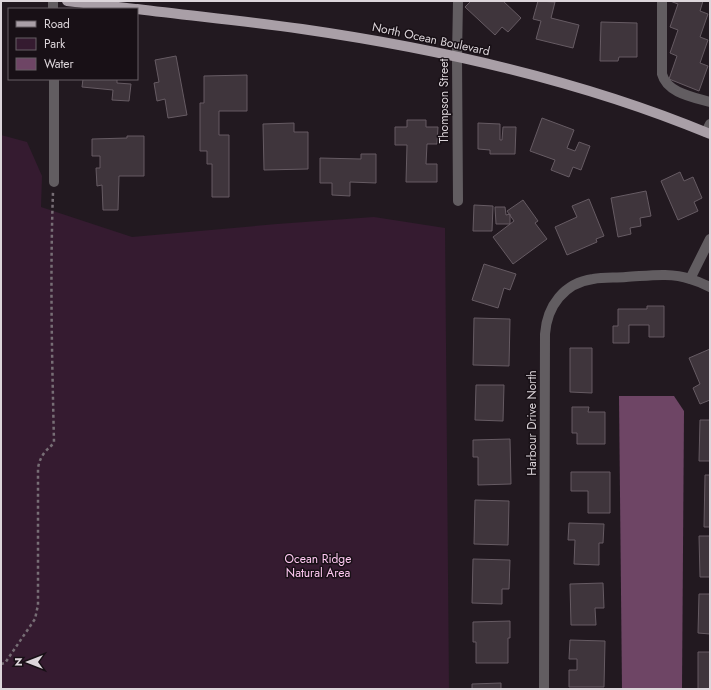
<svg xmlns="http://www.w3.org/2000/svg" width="711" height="690" font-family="Jost,sans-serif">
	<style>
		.green { fill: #351b30 }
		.water { fill: #6e4565 }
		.building { fill: #3f353c; stroke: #665b63 }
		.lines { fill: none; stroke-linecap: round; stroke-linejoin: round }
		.path { stroke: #776e75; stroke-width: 2.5; stroke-dasharray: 3 3; stroke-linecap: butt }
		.minor { stroke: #625d61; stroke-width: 10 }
		.major { stroke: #a99fa7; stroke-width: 10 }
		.labels { text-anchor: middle; stroke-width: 3; stroke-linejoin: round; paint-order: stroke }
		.street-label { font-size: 12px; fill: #ddd6db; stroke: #181016 }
		.park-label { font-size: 12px; fill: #fec8f1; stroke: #181016 }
	</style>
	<rect width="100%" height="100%" fill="#221920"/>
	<!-- green -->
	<path class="green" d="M1,135L27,142L42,176L41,207L132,237L277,224L374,217L445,228L449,689H1Z"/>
	<!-- water -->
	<path class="water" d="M619,396H674L684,411L682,689H622Z"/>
	<!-- building -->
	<path class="building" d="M471,1H503L521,18L508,32L502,27L495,35L465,7Z
		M538,1L555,2L551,18L579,25L573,48L536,39L541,21L533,19Z
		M670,1H703L700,11L708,14L700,37L708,40L700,63L708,66L699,91L669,79L677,56L670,53L678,30L670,27L678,4Z
		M601,22L637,23V57H619L618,61H600Z
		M176,56L187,115L168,118L165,99L157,101L154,83L159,82L155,60Z
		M247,75V111H219V135H229V197H212V164H207V151H200V103H204V76Z
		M83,79H117V83L131,84L129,101L112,100L113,90L82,87Z
		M542,118L574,130L567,148L575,151L579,142L590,146L581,170L573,167L569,177L551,170L555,160L530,151Z
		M407,120H426V127H438L437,144H427L426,164H437V182H406L407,145H395V127H407Z
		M294,123V132H308V169L264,170L263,124Z
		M478,123L500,124V140H502L503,127H516L515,154H490V150L478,149Z
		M127,136H144V176H119L118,210H103L102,185L97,186L96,168H100V156H92V139L127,138Z
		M361,154H376V183L350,182V196L332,195V183H320V158L361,159Z
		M680,172L684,181L693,177L702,198L694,202L698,211L678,220L661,181Z
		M646,191L651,216L640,218L641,226L630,228L631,234L618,237L611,198Z
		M589,199L604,236L596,239L597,242L567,255L555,227L577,217L572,206Z
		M523,200L538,221L535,223L547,239L513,264L493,237L514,221L507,211Z
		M474,205L493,206L492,231H473Z
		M495,207H505L506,215L510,214V224H496Z
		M484,264L516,274L510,290L504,288L498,308L472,300Z
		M647,306H664V337H649V325H629V343H613V326H618V309H647Z
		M474,318L510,319L509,366L473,365Z
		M570,348H592V393L570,392Z
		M710,349V400L700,404L693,388L700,384L689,358Z
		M476,385H504L503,421L475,420Z
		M572,407H589L588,412H605V444H577V433H572Z
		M700,420H710V461H699Z
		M510,439L511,484L478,485V457H473V440Z
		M571,472H610V513H588V491H571Z
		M705,475H710V527H704Z
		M475,500L509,501L508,545L474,544Z
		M569,523L604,524L603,543H599V565L574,564L575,540H568Z
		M699,536H710V577H700Z
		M473,559L510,560L509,589H502V604L472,603Z
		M603,583L604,608H595L596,625H571L570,584Z
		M699,594H710V634L698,633Z
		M510,621V638H508V663H476V642H473V622Z
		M570,640L605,641L604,687H569V670H577V659H569Z
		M698,652H710V689H698Z
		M501,683V689H472V684Z"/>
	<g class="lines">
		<!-- path -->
		<path class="path" d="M1,664L5,663L35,619L38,605V468C39,462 41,457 45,452C48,448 51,447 54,442C52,358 50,275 53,192"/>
		<!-- minor -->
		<path class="minor" d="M662,1V74C667,93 693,97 710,102
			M53,9V1
			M706,132L710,124
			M54,182V79
			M458,201L457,56L458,1
			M690,279L710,239
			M544,689L545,334C547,306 564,283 593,279C604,277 615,278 626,277C647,276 670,272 690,279C697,281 704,284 710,287"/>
		<!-- major -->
		<path class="major" d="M67,1L135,9
			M137,9C192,16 247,21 302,29C441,49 580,80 710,134"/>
	</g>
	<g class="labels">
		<!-- street labels -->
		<g class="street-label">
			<text transform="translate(431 39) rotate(12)" y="4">North Ocean Boulevard</text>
			<text transform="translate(444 101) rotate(-90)" y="4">Thompson Street</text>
			<text transform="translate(532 423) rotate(-90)" y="4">Harbour Drive North</text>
		</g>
		<!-- park labels -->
		<g class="park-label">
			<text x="318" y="563">Ocean Ridge<tspan x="318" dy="14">Natural Area</tspan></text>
		</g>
	</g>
	<!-- border -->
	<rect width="711" height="690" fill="none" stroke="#ddd6db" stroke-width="4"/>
	<!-- legend -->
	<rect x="8" y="8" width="130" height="72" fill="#181016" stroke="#675f65"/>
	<rect x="16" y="21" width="20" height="6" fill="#a99fa7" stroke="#675f65"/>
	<text x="44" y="28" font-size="12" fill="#ddd6db">Road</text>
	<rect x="16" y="38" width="20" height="12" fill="#351b30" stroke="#675f65"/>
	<text x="44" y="48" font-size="12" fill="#ddd6db">Park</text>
	<rect x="16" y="58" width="20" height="12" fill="#6e4565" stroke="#675f65"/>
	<text x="44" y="68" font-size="12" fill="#ddd6db">Water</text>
	<!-- north arrow -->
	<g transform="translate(28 662) rotate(270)" stroke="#181016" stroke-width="3" paint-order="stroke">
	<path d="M0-3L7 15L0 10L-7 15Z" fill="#ddd6db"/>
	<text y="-6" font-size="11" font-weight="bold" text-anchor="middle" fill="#ddd6db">N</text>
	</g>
</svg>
